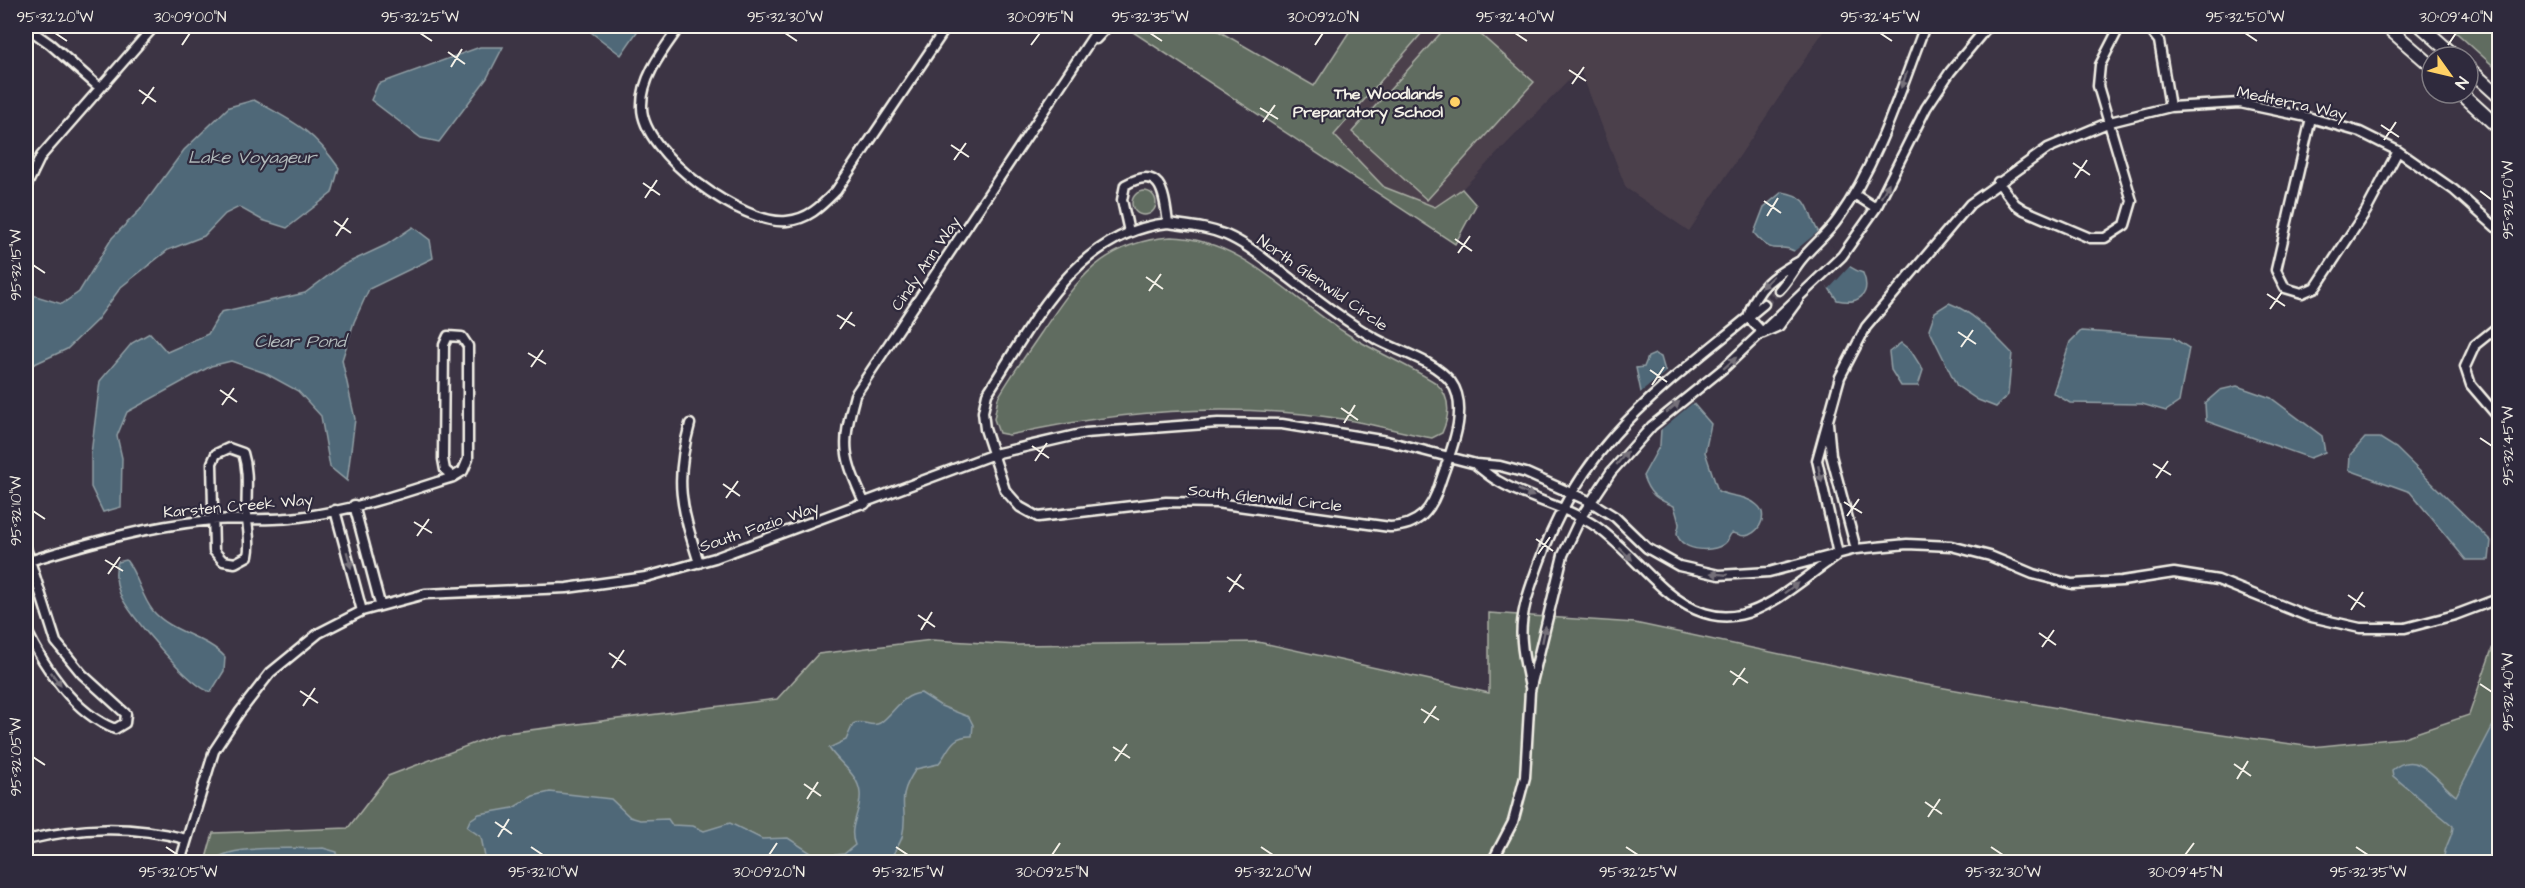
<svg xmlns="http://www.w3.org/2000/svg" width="2525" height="888" font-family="'Architects Daughter',sans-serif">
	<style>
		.built { fill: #4c404c }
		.green { fill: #616c61; stroke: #aaaea4; stroke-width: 1.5 }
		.water { fill: #4f6878; stroke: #919fa5; stroke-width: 1.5 }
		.pier { fill: #3c3444 }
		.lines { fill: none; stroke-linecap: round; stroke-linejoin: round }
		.street-tunnel { stroke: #58505d; stroke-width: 8; stroke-dasharray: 8 4; stroke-linecap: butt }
		.street-casing { stroke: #f4f1e8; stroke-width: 13 }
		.secondary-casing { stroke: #f4f1e8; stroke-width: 16 }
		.street { stroke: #2f2a3d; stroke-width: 8 }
		.secondary { stroke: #2f2a3d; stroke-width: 12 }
		.oneway { fill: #747079 }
		.ticks { fill: none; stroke: #f4f1e8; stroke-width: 2 }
		.poi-dot { fill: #ffd166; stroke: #2f2a3d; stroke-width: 2 }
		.labels { text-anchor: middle; stroke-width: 4.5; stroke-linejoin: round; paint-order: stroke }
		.poi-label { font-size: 16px; font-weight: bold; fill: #f4f1e8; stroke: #2f2a3d; text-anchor: end }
		.street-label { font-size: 16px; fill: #f4f1e8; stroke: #2f2a3d }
		.water-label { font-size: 18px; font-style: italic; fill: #b2babb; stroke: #2f2a3d }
		.neatline { fill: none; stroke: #f4f1e8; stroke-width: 2 }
		.ticks-label { font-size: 15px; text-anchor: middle; fill: #f4f1e8 }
	</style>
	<rect width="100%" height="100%" fill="#3c3444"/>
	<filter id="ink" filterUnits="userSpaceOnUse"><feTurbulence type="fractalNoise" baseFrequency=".0167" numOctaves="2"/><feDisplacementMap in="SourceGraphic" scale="12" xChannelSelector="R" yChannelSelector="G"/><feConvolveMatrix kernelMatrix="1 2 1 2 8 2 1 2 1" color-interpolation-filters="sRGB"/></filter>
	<g filter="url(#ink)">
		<!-- built -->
		<path class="built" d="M1428,26H1827L1689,231L1626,188L1580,69L1462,189L1435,207L1384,187L1333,135Z"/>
		<!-- green -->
		<path class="green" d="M1137,26H1160L1173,32L1177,26H1210L1314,86L1353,26H1428L1334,135L1384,187L1435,207L1462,189L1476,205L1455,244L1133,32Z
			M1447,26H1471L1534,82L1427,200L1352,132Z
			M2449,26H2492L2499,32V71Z
			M1132 203a12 12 0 1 1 24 0a12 12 0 1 1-24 0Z
			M1171,237C1242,239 1288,296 1344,332C1373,351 1406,364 1436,383C1451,397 1450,415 1442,433L1432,438C1402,432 1372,424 1342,419C1231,402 1119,410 1009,435L999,433L994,419L998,398C1011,375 1027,354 1041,333C1077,280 1102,242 1171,237Z
			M1489,613L1635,623L1916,683L2131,721L2312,747L2401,738L2469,715L2499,629V862H205L213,833L348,828L388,776L498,734L777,699L818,654L932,640L1018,645L1258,642L1489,693Z"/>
		<!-- water -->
		<path class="water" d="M583,26H641L621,55Z
			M480,47H503L487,78L439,142L421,138L371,100L378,84Z
			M254,100C294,122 312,129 339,168L332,193L287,228L262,220L239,207L225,214L204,236L168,250L121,287L97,320L67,349L26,368V293L62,304L79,292L112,238L140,210L184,150L229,107Z
			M1782,192C1813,197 1806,211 1818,231C1828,249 1844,267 1863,273C1872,295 1858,305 1837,300C1826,284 1812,261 1794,251C1778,242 1775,259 1754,233L1764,207Z
			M413,227L430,240L433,258L369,289L354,322L342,360L355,419L347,481L330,467L321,416L298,391L265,373L231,361L211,366L127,412L117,436L122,458L121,507L103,512L91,487V454L100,381L132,343L150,333L167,352L208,334L221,312L305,293L341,266L386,245Z
			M1949,303C1975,313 1993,334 2012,353L2008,395L1996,407L1978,400L1957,386L1929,329L1935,312Z
			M2081,331L2172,337L2189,348L2179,402L2166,411L2142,404L2070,403L2053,393L2070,342Z
			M1901,343L1911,351L1923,370L1918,386H1901L1891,370L1889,352Z
			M1655,354L1661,357L1665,371L1711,424L1705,452L1718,491C1730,497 1746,495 1757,505C1768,514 1761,530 1749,535C1741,538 1739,533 1732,533C1729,535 1729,538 1727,541C1717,554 1681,552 1677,534C1677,530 1679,528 1679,524C1678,519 1676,512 1674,506C1656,499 1649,494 1643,476L1660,445L1661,429L1641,392L1636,368L1644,367L1648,357Z
			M2237,386L2271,398L2322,436L2325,452L2310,458L2206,421L2205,403L2220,390Z
			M2365,438H2380L2396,448L2491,541L2489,560H2466L2410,492L2349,470L2350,455Z
			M126,560C138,575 141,596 153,611C172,633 206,636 225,657L224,671L211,692C191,688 128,614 120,594C116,585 114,570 118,562Z
			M921,693L941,706L969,717L973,725L972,736C949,735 949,753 938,764L916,769C893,802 910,807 902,837C900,845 892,854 889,862H486L481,837L467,827L470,820L479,814L513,808L533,796L550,792L611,799L630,817L640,820L668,819L672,825L693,826L704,831L730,823L762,839L788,838L817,857L844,854L855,845C847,827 862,811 860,793C858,773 838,763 829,748L846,740L853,724C862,719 872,728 880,723C895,712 901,695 921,693Z
			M2499,714V862H2436L2444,857C2445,844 2453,837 2453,826L2393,776L2392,770C2418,747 2437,782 2456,796Z
			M323,848L337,852V862H212C230,843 296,850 323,848Z"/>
		<!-- pier -->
		<path class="pier" d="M1819,231L1850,266L1829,289L1792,253Z
			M1668,370L1694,402L1658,432L1639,394Z"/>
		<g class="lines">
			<!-- street-tunnel -->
			<path class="street-tunnel" d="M1764,304L1779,290"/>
			<defs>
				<path id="street" d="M680,26C664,49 641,77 642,107C642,154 744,226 787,221C809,219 821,206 836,191L947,26
					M2147,26L2159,41L2170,107
					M26,27L50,44L100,88
					M1096,39L1108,26
					M2311,118L2276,270L2285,288L2302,293L2316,287L2366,211L2398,151
					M1998,182L2015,204L2024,210L2090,238H2105L2125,225L2132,201L2098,86L2100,65L2120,26
					M26,187L41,156L151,30
					M1854,194L1876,208
					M1168,223C1188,226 1207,227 1226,235C1247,244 1264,259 1283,273C1313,296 1343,320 1376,339C1399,352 1434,360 1451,382C1471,409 1449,455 1440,483C1432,510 1419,526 1390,527L1216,503L1166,502L1038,517L1020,507L1005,490L985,429L983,412L987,394C1033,324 1074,233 1168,223Z
					M1129,232L1122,200L1125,185C1162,164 1164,194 1168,223
					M1779,290C1788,281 1793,270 1801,260C1812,246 1827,235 1838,219C1879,161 1900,91 1925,26
					M1748,317C1756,287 1774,275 1800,261
					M1748,317L1763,333
					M2500,325L2475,345L2465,367L2471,385L2500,419
					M1763,333L1779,326L1798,300
					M1828,423L1831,455L1856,549
					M690,424C674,482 681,506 699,563
					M229,448L243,453C250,475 245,497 247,519C248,533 251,543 248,556L235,563L223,561L214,551L212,463L216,454Z
					M1476,465C1483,470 1490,477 1498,481C1529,500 1567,506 1597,527C1622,545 1642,570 1664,589C1734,649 1775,598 1835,557
					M865,504C843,455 841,447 855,395L1100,26
					M354,505L380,604
					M335,510L362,611
					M26,548L56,642L82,674L126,714L125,723L115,729C74,713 44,667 26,629
					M1838,554L1817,460L1840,377L1866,327L1970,204L2048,148L2110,122L2170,107L2240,103L2311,118L2360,132L2398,151L2454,190L2500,231
					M26,562C87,543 148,526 212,520C241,518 270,521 299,517C351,511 403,493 453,477L463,471L468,459V346L462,337L448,336L444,345L443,459L445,470L453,477
					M1530,687C1527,672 1523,657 1522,642C1519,615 1530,588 1539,563C1584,436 1666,386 1764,304
					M26,840C80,827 131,825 186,839
					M180,862L214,751L239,713L270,673L319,633L362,611L425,594L567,588L646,577L715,558L994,454L1085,433L1218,423L1282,424L1387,441L1476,464L1500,466L1526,473L1591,502L1615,517L1647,548L1679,566L1719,575L1769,572L1856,549L1907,544L1951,546L1990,556L2033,574L2072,584L2122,581L2174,573L2218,580L2307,616L2360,628H2405L2455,615L2500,598
					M1492,862L1513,822L1525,777L1530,691L1563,555L1581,517L1611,472L1652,426L1725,367L1842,256L1876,208L1926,108L1950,72L1988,26"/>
				<path id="secondary" d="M2386,26L2432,66
					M2421,26L2456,57
					M2468,68L2500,97
					M2461,93L2500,129"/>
			</defs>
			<!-- street casing -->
			<use href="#street" class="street-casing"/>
			<!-- secondary casing -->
			<use href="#secondary" class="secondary-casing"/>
			<!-- street -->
			<use href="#street" class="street"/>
			<!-- secondary -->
			<use href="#secondary" class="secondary"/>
		</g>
		<!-- one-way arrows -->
		<defs><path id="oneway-solid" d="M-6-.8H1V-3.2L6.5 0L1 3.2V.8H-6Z" transform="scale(1.5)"/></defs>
		<g class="oneway">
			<use href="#oneway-solid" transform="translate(1904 80) rotate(111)"/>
			<use href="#oneway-solid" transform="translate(1885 190) rotate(-62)"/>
			<use href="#oneway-solid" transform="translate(1767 282) rotate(136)"/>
			<use href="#oneway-solid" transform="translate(1730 363) rotate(-41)"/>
			<use href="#oneway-solid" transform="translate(1673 407) rotate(-39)"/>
			<use href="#oneway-solid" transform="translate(1622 458) rotate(-51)"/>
			<use href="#oneway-solid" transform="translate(1820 474) rotate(78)"/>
			<use href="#oneway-solid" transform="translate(1526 493) rotate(24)"/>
			<use href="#oneway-solid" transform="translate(1626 554) rotate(43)"/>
			<use href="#oneway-solid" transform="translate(349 560) rotate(75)"/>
			<use href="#oneway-solid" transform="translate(1719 574) rotate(-174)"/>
			<use href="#oneway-solid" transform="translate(1791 588) rotate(-37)"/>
			<use href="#oneway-solid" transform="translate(1544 634) rotate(-79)"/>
			<use href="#oneway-solid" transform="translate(56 679) rotate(54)"/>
		</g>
	</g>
	<!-- ticks -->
	<path class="ticks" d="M55,33L67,41M420,33L432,41M785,33L797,41M1150,33L1162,41M1515,33L1527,41M1880,33L1892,41M2245,33L2257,41M182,45L190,33M1031,45L1040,33M1315,45L1323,33M2448,45L2456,33M448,52L465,64M451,67L462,49M1569,70L1586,81M1572,84L1584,67M139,90L156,102M142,104L154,87M1260,108L1278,119M1263,122L1275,105M2381,125L2399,137M2384,140L2396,122M951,145L969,157M954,160L966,143M2073,163L2090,175M2075,178L2087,160M643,183L660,195M2480,191L2492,200M645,198L657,180M1764,201L1781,213M1767,216L1778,198M334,221L351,233M336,236L348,218M1455,239L1472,251M1458,253L1470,236M33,265L45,273M1146,277L1163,289M1149,291L1161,274M2267,294L2285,306M2270,309L2282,292M837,315L855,326M840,329L852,312M1958,332L1976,344M1961,347L1973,330M528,353L546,364M531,367L543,350M1650,370L1667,382M1652,385L1664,367M220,390L237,402M222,405L234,388M1341,408L1358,420M1344,423L1355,405M2480,438L2492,446M1032,446L1049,458M1035,461L1047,443M2153,464L2171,475M2156,478L2168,461M723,484L740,496M726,498L738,481M1844,502L1862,513M33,511L45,519M1847,516L1859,499M414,522L432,533M417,536L429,519M1536,539L1553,551M1538,554L1550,537M105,560L123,571M108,574L120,557M1227,577L1244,589M1229,592L1241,574M2348,595L2365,607M2351,610L2363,592M918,615L935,627M921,630L932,612M2039,633L2056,645M2042,647L2054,630M609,653L626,665M612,668L624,650M1730,671L1748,683M2480,684L2492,692M1733,685L1745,668M300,691L318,703M303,706L315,688M1421,709L1439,720M1424,723L1436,706M1113,747L1130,758M33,757L45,765M1115,761L1127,744M2234,764L2251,776M2237,779L2248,761M804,784L821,796M807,799L818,782M1925,802L1942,814M1928,817L1940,799M495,822L512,834M498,837L509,819M166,847L178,855M531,847L543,855M896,847L908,855M1261,847L1273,855M1626,847L1638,855M1991,847L2003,855M2356,847L2368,855M769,855L777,843M1052,855L1060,843M2185,855L2194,843"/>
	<!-- markers -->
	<circle class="poi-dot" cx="1455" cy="102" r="6"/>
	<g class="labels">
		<!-- poi labels -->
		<g class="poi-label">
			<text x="1443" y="99">The Woodlands<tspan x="1443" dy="18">Preparatory School</tspan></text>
		</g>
		<!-- street labels -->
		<g class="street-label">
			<text transform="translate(2292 102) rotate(12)" y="6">Mediterra Way</text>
			<text transform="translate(925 263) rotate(-56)" y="6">Cindy Ann Way</text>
			<text transform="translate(1323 282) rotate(35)" y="6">North Glenwild Circle</text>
			<text transform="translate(1265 497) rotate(6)" y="6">South Glenwild Circle</text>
			<text transform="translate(238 505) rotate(-5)" y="6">Karsten Creek Way</text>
			<text transform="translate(759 526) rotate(-19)" y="6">South Fazio Way</text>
		</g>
		<!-- water labels -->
		<g class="water-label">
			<text x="252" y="163">Lake Voyageur</text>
			<text x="300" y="347">Clear Pond</text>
		</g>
	</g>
	<!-- margin -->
	<rect width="2525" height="888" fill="none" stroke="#2f2a3d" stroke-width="66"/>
	<!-- north arrow -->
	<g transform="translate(2450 75) rotate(124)"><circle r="28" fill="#2f2a3d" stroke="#7e7a81" stroke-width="1.5"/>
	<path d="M0-4.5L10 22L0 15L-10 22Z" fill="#ffd166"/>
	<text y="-9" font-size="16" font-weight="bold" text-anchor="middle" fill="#f4f1e8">N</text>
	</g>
	<rect x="33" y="33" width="2459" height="822" class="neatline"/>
	<g class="ticks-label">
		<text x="55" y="22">95°32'20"W</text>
		<text x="190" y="22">30°09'00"N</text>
		<text x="420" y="22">95°32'25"W</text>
		<text x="785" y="22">95°32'30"W</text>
		<text x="1040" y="22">30°09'15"N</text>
		<text x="1150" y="22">95°32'35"W</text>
		<text x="1323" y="22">30°09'20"N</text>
		<text x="1515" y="22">95°32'40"W</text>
		<text x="1880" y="22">95°32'45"W</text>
		<text x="2245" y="22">95°32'50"W</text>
		<text x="2456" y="22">30°09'40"N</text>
		<text transform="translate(2508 200) rotate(-90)" y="5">95°32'50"W</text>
		<text transform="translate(16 265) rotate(-90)" y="5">95°32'15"W</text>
		<text transform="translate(2508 446) rotate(-90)" y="5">95°32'45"W</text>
		<text transform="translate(16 511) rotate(-90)" y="5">95°32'10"W</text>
		<text transform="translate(2508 692) rotate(-90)" y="5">95°32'40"W</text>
		<text transform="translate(16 757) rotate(-90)" y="5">95°32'05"W</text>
		<text x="178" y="877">95°32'05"W</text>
		<text x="543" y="877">95°32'10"W</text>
		<text x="769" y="877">30°09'20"N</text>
		<text x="908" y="877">95°32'15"W</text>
		<text x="1052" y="877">30°09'25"N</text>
		<text x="1273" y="877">95°32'20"W</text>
		<text x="1638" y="877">95°32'25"W</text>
		<text x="2003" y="877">95°32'30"W</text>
		<text x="2185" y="877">30°09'45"N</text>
		<text x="2368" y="877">95°32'35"W</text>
	</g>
</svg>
